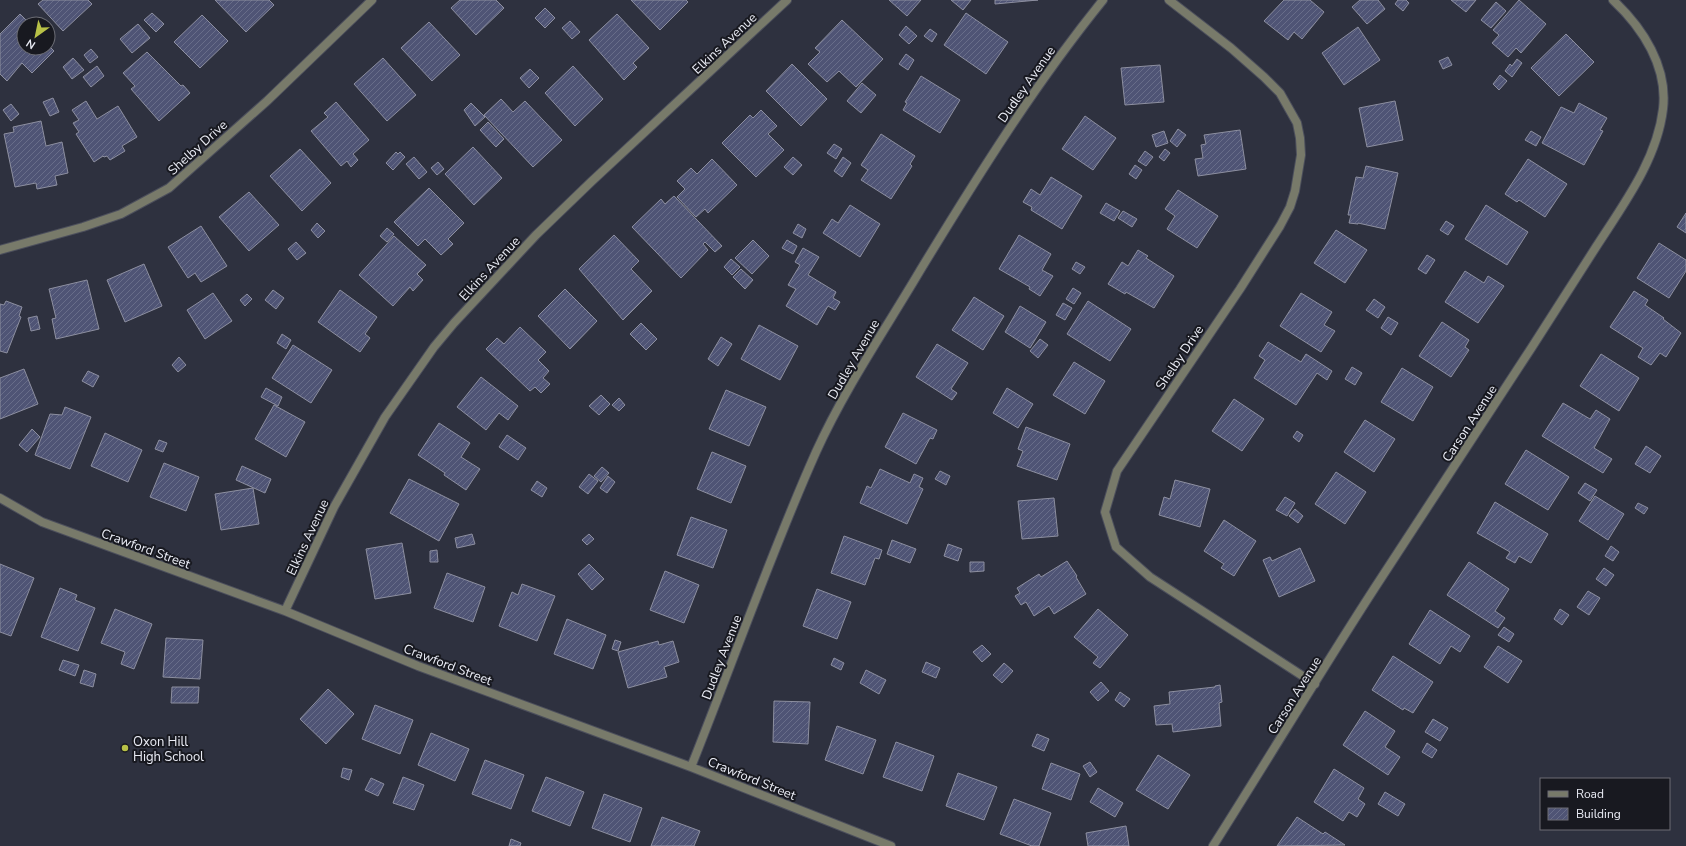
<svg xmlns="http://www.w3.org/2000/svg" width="1686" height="846" font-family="'Nunito Sans',sans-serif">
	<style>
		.building { fill: url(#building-hatch); stroke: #8d8fa0 }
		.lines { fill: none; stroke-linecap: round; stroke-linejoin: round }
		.minor-casing { stroke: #4c4f5c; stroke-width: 10 }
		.minor { stroke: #787a6a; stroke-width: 8 }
		.poi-dot { fill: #b8c147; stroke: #181920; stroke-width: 1.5 }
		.labels { text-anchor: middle; stroke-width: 4; stroke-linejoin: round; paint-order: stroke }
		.street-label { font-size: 13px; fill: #eaecf5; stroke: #181920 }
		.poi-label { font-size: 13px; fill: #eaecf5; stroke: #181920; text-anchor: start }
	</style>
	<defs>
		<pattern id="building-hatch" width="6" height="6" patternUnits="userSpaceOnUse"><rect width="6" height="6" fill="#4f5475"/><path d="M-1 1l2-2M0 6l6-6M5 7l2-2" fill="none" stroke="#686d89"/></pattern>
	</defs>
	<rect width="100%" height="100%" fill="#2e313f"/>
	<!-- building -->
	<path class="building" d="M43,0H88L92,4L63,31L38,4Z
		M215,0H269L274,5L246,32Z
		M460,0H496L504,8L476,35L451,8Z
		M631,0H686L688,2L660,30Z
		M889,0H921L907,16Z
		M951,0H971L963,10Z
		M995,0H1038L995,4Z
		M1284,0H1310L1324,12L1302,39L1294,32L1288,40L1264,21Z
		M1360,0H1378L1385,9L1367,24L1352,7Z
		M1398,0H1406L1409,3L1403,11L1395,4Z
		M1451,0H1476L1466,12Z
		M1519,0L1546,24L1521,53L1516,48L1508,57L1492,43L1499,35L1493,30Z
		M1496,2L1506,11L1491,28L1481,20Z
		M545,8L555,18L545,28L535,18Z
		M152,13L164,24L156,32L144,20Z
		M966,13L1008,42L986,74L944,45Z
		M20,14L30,24H24V48H48V45L54,51L32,73L22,63L7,81L0,74V34Z
		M617,14L649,48L633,63L637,67L624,80L589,40Z
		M202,15L228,41L200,68L174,42Z
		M842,20L883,59L856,87L839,71L827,82L808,64L820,52L815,48Z
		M570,21L580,32L572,39L562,28Z
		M429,22L460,55L432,81L401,48Z
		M138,24L150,38L132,53L120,39Z
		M906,26L917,36L909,44L899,35Z
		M1358,27L1380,60L1344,85L1322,53Z
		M930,29L937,34L932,42L924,36Z
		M1566,34L1594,62L1559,96L1531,68Z
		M91,49L98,57L90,63L84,55Z
		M147,52L181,86L183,85L190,93L159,121L131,89L135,86L123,73Z
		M906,54L914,60L908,70L899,64Z
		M1448,57L1452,65L1443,69L1439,61Z
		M73,58L84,70L72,79L63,67Z
		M383,58L416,95L387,121L354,84Z
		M1517,59L1522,63L1512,77L1505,71L1510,64L1512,66Z
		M792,64L827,99L801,126L766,91Z
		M1160,65L1164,102L1125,105L1121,68Z
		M97,66L104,76L91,87L83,77Z
		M573,66L603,99L575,126L545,93Z
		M530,69L539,78L529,88L520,78Z
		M1500,75L1507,81L1499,90L1493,84Z
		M921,76L960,100L940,133L903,110L907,103L905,102Z
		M862,83L876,95L861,113L847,101Z
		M53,98L59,112L50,116L43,102Z
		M501,99L513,112L525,101L562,140L533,167L484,115Z
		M86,101L97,119L118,106L137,137L122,146L125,151L110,160L107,156L104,157L103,156L94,162L76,134L79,132L73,123L79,120L72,110Z
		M1395,101L1403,140L1367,147L1359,108Z
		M336,102L369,140L353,154L358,160L351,167L347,161L341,166L311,131L328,117L324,113Z
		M471,103L485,117L475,126L464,110Z
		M1579,103L1607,118L1600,130L1603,131L1584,165L1542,143L1561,107L1574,113Z
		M11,104L19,114L11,121L3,110Z
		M761,110L777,126L768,134L784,150L756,177L722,143L750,115L753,118Z
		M1085,116L1116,138L1093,170L1062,149Z
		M41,121L46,146L62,142L68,173L55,176L57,185L37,189L36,183L15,187L4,134L14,132L13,127Z
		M488,122L504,139L496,147L480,130Z
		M1178,129L1186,135L1177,147L1170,141Z
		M1240,130L1246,169L1198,176L1195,159L1203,158L1201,145L1206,144L1204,135Z
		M1164,131L1168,143L1156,147L1152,135Z
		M1531,131L1541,137L1536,146L1525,140Z
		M881,134L915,156L910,164L912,166L891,199L861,180L868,170L861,165Z
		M834,144L842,149L836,159L827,153Z
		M473,147L502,178L474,205L445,174Z
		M300,149L331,183L302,211L270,176Z
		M1165,149L1170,153L1164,161L1159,157Z
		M1145,151L1153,157L1146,166L1138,161Z
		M396,152L398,154L400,152L405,157L393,170L386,163Z
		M414,157L427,172L419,179L406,164Z
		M793,157L802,165L793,175L784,167Z
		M843,157L851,163L842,177L834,171Z
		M712,159L737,185L708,213L705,209L696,217L677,197L685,189L677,181L691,168L697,174Z
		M1528,159L1567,184L1545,217L1519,200L1517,202L1505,194Z
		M438,162L444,169L437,175L431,168Z
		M1135,165L1142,170L1136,179L1129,174Z
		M1366,166L1398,173L1385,229L1358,223V224L1349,223L1351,215H1348L1356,177L1363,178Z
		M1051,177L1082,196L1062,229L1031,210L1032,207L1023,202L1031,189L1040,195Z
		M429,188L464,223L448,239L453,244L441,255L425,239L418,246L394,222Z
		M1178,190L1218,216L1197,248L1167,229L1175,216L1165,209Z
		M249,192L279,225L249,251L219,217Z
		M674,196L722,246L715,252L705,242L703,244L708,250L681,278L632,227L661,199L665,204Z
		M1106,203L1120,211L1114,221L1100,213Z
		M850,205L880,224L860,257L823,233L832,219L838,223Z
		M1486,205L1528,232L1507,265L1465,239Z
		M1123,211L1137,219L1132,227L1118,218Z
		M1686,213V233L1677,227Z
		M1446,221L1454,226L1448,235L1440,230Z
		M317,223L325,231L318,238L311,230Z
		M798,224L806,229L802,238L793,233Z
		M201,226L227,266L201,282L195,273L188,278L168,247Z
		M387,228L394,234L387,242L380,236Z
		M1336,230L1367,250L1345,283L1314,263Z
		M614,235L639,261L631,269L652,291L623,320L579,269Z
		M1019,235L1051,254L1042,270L1053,276L1040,296L1029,289L1030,287L999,269Z
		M394,236L426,265L417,274L423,280L413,291L410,287L393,306L359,275Z
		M753,240L769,256L752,274L735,258Z
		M787,240L797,246L793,254L782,248Z
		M296,242L306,253L297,260L288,249Z
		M1659,243L1686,260V271L1669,298L1637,278Z
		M803,248L819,257L808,275L836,292L833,298L840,302L835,310L828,306L817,325L786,306L796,289L788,285L800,265L795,262Z
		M1138,250L1148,256L1146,258L1174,276L1154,308L1126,292L1125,294L1108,284L1122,262L1128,266Z
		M1427,255L1435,260L1426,274L1418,269Z
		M731,259L740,267L732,275L724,267Z
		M1076,262L1085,267L1080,274L1072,269Z
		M144,264L162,306L125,322L107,280Z
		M741,269L753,280L745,289L733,277Z
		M1465,271L1484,283L1488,276L1504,286L1478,323L1445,302Z
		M87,280L99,329L56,339L52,319L56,318L49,289Z
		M1073,288L1081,293L1074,304L1066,299Z
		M565,289L597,321L570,349L538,316Z
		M273,290L284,298L276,309L265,300Z
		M340,290L377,317L365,334L370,338L360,352L318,322Z
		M1634,291L1648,300L1645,305L1664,318L1663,319L1681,333L1666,357L1660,353L1651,365L1638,357L1643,348L1610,327Z
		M213,293L232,321L205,339L187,310Z
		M1301,293L1332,312L1324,325L1335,331L1321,352L1280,326Z
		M247,294L252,299L245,306L240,300Z
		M974,297L1004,316L983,350L952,330Z
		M1374,299L1385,307L1378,318L1366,310Z
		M6,301L22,307L19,316L21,317L7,353L0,351V304L4,305Z
		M1088,301L1131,329L1110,361L1067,334Z
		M1063,303L1072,308L1065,320L1056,315Z
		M1020,306L1046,322L1030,348L1005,332Z
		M37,316L40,329L31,331L28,318Z
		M1388,317L1398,323L1391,335L1381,328Z
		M1442,322L1469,340L1465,347L1469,350L1451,377L1419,356Z
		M641,323L657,339L646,350L630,334Z
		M759,325L798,346L780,380L741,359Z
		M520,327L546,352L538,360L549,371L543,378L550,384L541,393L535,387L530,391L486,349L497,338L504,344Z
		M282,334L291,340L286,349L277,343Z
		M721,337L732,344L718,366L708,359Z
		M1040,339L1048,345L1038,358L1030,351Z
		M1268,342L1301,362L1306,354L1332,371L1327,380L1317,373L1296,405L1254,378L1265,360L1259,356Z
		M937,344L968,363L951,389L957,393L952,400L916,377Z
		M293,345L332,370L311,403L272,378Z
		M1601,354L1639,378L1619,411L1580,386Z
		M179,357L186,365L178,372L172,365Z
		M1074,362L1105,381L1085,414L1053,395Z
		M1352,367L1362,373L1355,385L1345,379Z
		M1402,368L1433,387L1413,421L1381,402Z
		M24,369L38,404L0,419V378Z
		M88,371L99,376L93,387L82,381Z
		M481,377L518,406L508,420L499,413L486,430L457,407Z
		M266,388L282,397L278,406L261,397Z
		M1007,388L1033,404L1018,428L993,413Z
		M726,390L766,407L749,446L709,429Z
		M601,395L610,404L599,415L589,406Z
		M619,398L625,405L619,411L612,405Z
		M1234,399L1264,419L1242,451L1212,431Z
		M1563,403L1590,419L1596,410L1610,419L1594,448L1612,459L1603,473L1542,436Z
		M274,405L305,422L286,457L255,439Z
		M65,407L91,417L70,469L35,455L50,414L62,415Z
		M903,413L937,430L933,439L930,438L916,464L885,447Z
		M1365,420L1395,439L1374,472L1344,452Z
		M439,423L470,443L461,457L480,469L466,490L444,475L445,473L418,455Z
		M1026,427L1070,444L1057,480L1017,466L1023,451L1018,449Z
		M32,429L40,437L27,452L19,445Z
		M1297,431L1303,435L1299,442L1293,437Z
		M105,433L142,450L128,482L91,466Z
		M507,435L526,448L518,460L499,447Z
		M159,440L167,443L163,452L155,449Z
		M1646,446L1661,456L1650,473L1635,464Z
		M1526,450L1569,477L1548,510L1505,484Z
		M712,452L746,466L731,503L697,489Z
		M164,463L199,477L186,511L150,497Z
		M242,466L271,479L265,493L236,480Z
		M602,467L609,473L601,482L594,476Z
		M880,469L910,483L914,474L923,478L919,487L923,489L907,524L860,503L867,486L871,488Z
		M940,471L950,476L946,485L935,479Z
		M1336,472L1366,492L1345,524L1315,504Z
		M589,474L598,481L588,494L579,487Z
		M608,476L615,482L607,493L600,488Z
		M409,479L459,504L439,541L390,513Z
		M1175,480L1210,489L1200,527L1159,515L1164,497L1170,499Z
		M537,481L547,488L542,497L531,490Z
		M1585,483L1597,490L1590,501L1578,493Z
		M253,488L259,524L221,530L215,494Z
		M1595,496L1624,514L1608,540L1579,521Z
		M1285,497L1295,503L1287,516L1276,510Z
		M1054,498L1058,536L1022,539L1018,501Z
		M1495,502L1548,534L1531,563L1519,556L1515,563L1506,558L1510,552L1477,533Z
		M1638,503L1648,508L1644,514L1635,508Z
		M1295,509L1303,516L1298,523L1289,516Z
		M691,517L727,530L713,568L677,555Z
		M1224,520L1256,541L1234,576L1221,568L1224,564L1204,551Z
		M472,534L475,544L457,548L455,538Z
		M589,534L594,539L587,545L582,540Z
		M844,536L882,550L879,559L875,558L865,585L831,573Z
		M892,540L916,549L910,563L887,554Z
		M402,543L411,593L375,599L366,549Z
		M948,544L962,549L958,561L944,556Z
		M1611,546L1619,552L1613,561L1605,556Z
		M1300,548L1315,581L1279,597L1263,560L1270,557L1272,561Z
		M437,550L438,562H430V551Z
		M1067,561L1077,576L1076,577L1086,594L1054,614L1049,606L1034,616L1026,602L1021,605L1015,596L1020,593L1017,588L1039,574L1041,577Z
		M970,562H984V571L970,572Z
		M1469,562L1509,589L1495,611L1505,618L1498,628L1447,595Z
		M0,564L34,578L11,636L0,632Z
		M589,564L604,579L592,590L578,574Z
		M1604,568L1614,575L1606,586L1596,579Z
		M665,571L699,585L684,623L650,610Z
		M447,573L485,587L473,622L434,608Z
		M522,584L555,596L537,641L499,626L512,592L518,595Z
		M60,588L77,595L75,600L95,608L78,651L41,637Z
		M817,589L851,602L837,639L803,626Z
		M1588,591L1600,598L1589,615L1577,607Z
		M115,609L152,624L134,669L121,664L125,652L101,643Z
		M1098,609L1128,635L1100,668L1093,663L1098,657L1074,637Z
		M1560,609L1569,615L1562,625L1554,619Z
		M1430,610L1470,636L1460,652L1451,646L1440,664L1409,644Z
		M567,619L606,635L593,669L554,654Z
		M1504,627L1514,634L1509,642L1498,635Z
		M166,638L203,640L200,679L163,677Z
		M615,640L621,642L618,651L612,649Z
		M658,641L659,645L673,641L679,662L664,667L667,677L628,688L618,652Z
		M982,645L991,654L982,662L973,652Z
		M1498,646L1522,661L1508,683L1484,667Z
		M1393,656L1433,682L1413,713L1404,708L1403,710L1372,690Z
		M834,658L844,663L841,670L831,665Z
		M63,660L79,665L75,676L59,670Z
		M926,662L940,668L936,678L922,672Z
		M1004,663L1013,671L1002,683L993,675Z
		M84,670L96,674L93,687L80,683Z
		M866,670L886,680L879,694L860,683Z
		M1101,682L1109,691L1098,701L1090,692Z
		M1220,685L1222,702L1219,703L1221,726L1173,732L1172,724L1156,725L1154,706L1170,704L1169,692L1215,687V686Z
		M172,687H199L198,703H171Z
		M328,689L354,714L326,744L300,719Z
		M1120,692L1130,699L1124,707L1115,700Z
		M774,701L810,702L808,744L773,742Z
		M375,705L413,720L400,754L362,739Z
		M1365,711L1395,731L1385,747L1400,757L1388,775L1343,745Z
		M1433,719L1448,728L1440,741L1425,732Z
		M837,726L876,740L863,774L825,760Z
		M431,733L469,749L455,781L418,765Z
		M1037,734L1049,739L1044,751L1032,746Z
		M896,742L934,756L922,791L883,777Z
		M1427,743L1437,750L1432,758L1422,752Z
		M1158,755L1190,775L1168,809L1136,790Z
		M485,760L524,775L511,809L472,794Z
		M1090,762L1097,772L1090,777L1083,766Z
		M1051,763L1080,774L1071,800L1042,789Z
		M343,768L352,770L349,780L341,777Z
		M1334,769L1364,788L1358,799L1365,804L1357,817L1349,812L1343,821L1314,802Z
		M958,773L997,787L984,820L946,806Z
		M403,777L424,785L414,810L393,803Z
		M546,777L584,792L570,826L532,811Z
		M371,778L384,784L378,796L365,790Z
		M1098,788L1123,803L1115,817L1090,802Z
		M1385,792L1405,804L1398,816L1378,804Z
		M604,794L642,808L630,842L592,828Z
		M1014,799L1051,813L1039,846H1032L1000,834Z
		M662,817L700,831L694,846H651Z
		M1297,817L1323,834L1325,832L1345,845L1277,846Z
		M1126,826L1129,846H1088L1086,833Z
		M511,839L521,843L520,846H509Z"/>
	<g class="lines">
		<defs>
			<path id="minor" d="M1169,0L1231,48L1264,77L1280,93L1297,123L1300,138L1301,155L1295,191L1290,207L1280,226L1240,289L1117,471L1105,512L1116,547L1150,577L1315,684
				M0,250L83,227L121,214L169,188L267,101L372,0
				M0,498L42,522L285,611L418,666L691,767L891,846
				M285,611L334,507L385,417L434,347L454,323L536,235L592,181L787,0
				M691,767C733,662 770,555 816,452C845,388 885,330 921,269C977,177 1035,84 1103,0
				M1213,846C1267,761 1319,674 1374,589C1426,508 1480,428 1532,347C1553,314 1575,280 1596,247C1623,205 1657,160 1663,109C1668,67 1643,28 1613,0"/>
		</defs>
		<!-- minor casing -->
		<use href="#minor" class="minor-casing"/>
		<!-- minor -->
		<use href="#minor" class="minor"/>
	</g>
	<!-- markers -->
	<circle class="poi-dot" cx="125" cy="748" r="4"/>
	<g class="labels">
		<!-- street labels -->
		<g class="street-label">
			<text transform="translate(724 43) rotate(-43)" y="5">Elkins Avenue</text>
			<text transform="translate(1026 84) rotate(-55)" y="5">Dudley Avenue</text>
			<text transform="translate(197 147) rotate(-42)" y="5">Shelby Drive</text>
			<text transform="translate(489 268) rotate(-47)" y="5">Elkins Avenue</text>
			<text transform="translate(1179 357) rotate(-56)" y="5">Shelby Drive</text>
			<text transform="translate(853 359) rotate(-60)" y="5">Dudley Avenue</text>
			<text transform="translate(1469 423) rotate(-57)" y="5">Carson Avenue</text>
			<text transform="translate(307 537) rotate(-65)" y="5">Elkins Avenue</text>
			<text transform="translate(146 548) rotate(20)" y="5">Crawford Street</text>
			<text transform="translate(721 657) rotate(-69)" y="5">Dudley Avenue</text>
			<text transform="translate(448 664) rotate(21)" y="5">Crawford Street</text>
			<text transform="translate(1294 695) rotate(-58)" y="5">Carson Avenue</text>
			<text transform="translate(752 778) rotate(22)" y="5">Crawford Street</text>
		</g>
		<!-- poi labels -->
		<g class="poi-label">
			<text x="133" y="746">Oxon Hill<tspan x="133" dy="15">High School</tspan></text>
		</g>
	</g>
	<!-- legend -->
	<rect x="1540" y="778" width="130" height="52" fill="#181920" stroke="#6c6d75"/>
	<rect x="1548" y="791" width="20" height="6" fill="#787a6a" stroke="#6c6d75"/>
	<text x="1576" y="798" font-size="12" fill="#eaecf5">Road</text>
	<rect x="1548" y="808" width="20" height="12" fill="url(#building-hatch)" stroke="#6c6d75"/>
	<text x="1576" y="818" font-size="12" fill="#eaecf5">Building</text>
	<!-- north arrow -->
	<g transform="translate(36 36) rotate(213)"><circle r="19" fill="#181920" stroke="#6c6d75"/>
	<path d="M0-3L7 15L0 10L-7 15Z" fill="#b8c147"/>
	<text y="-6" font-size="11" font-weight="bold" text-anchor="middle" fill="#eaecf5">N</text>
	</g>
</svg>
